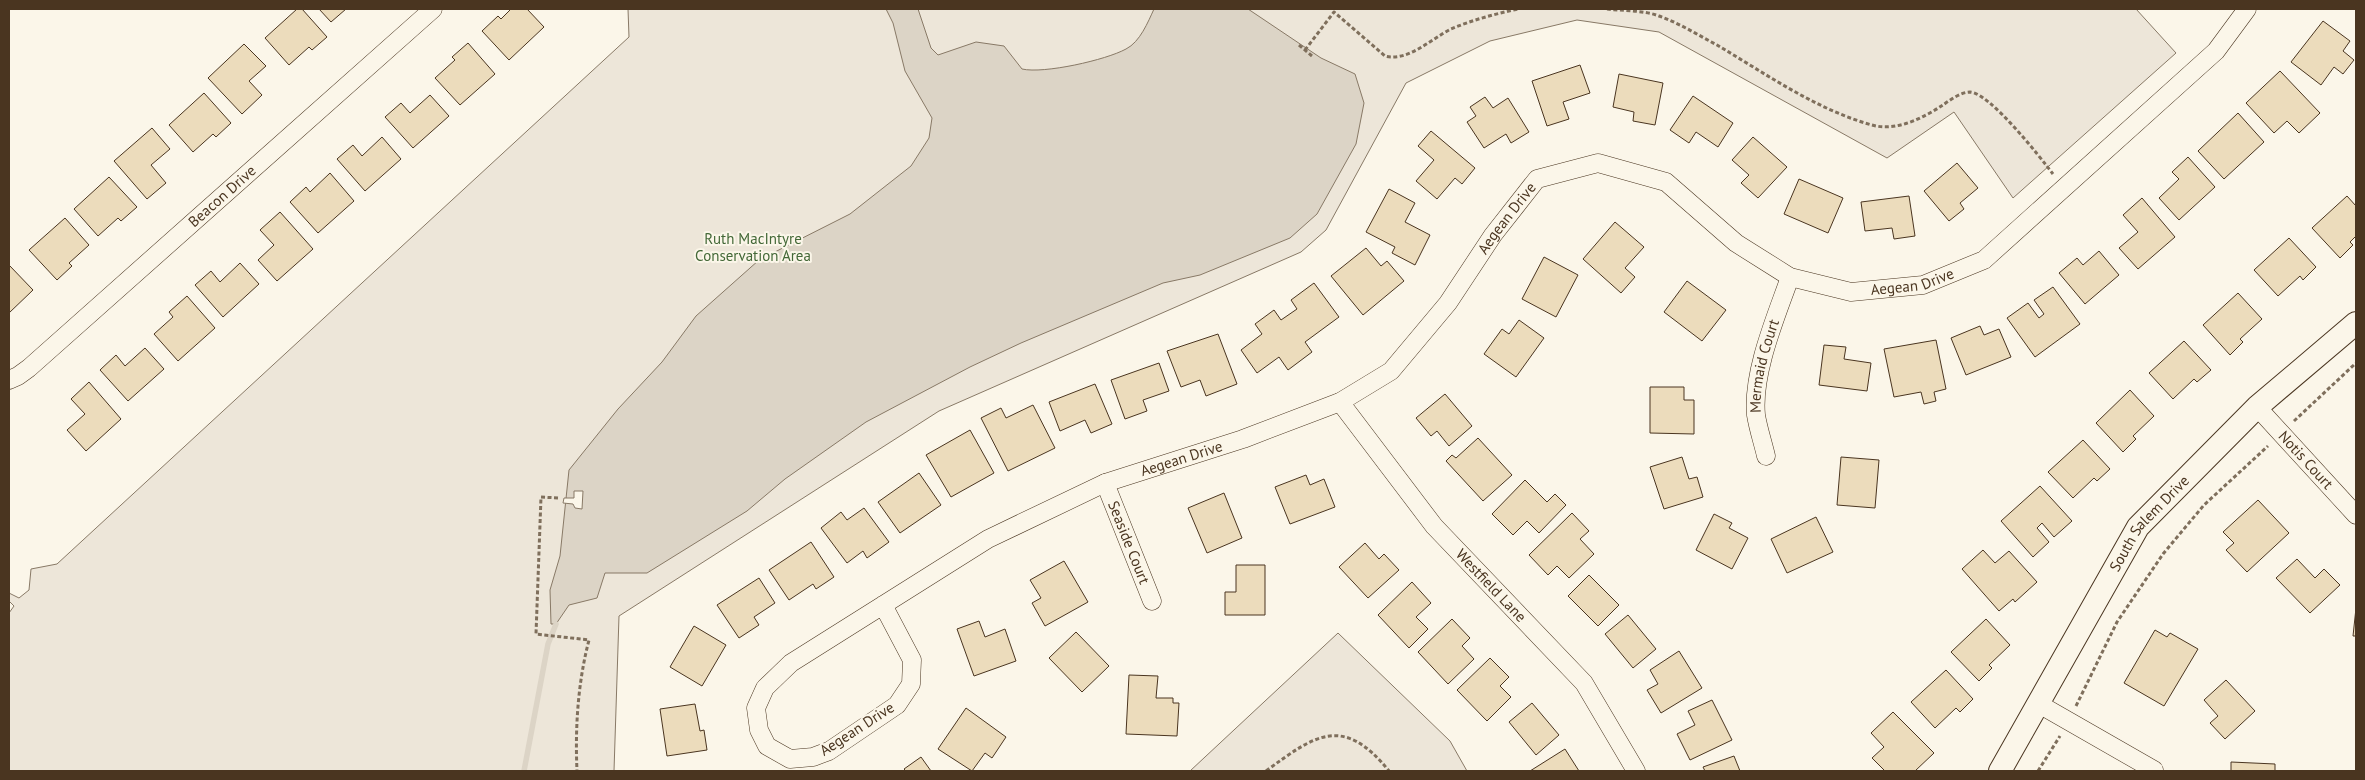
<svg xmlns="http://www.w3.org/2000/svg" width="2365" height="780" font-family="'PT Sans',sans-serif">
	<style>
		.green { fill: #ede6d9; stroke: #887966 }
		.water { fill: #dcd4c6; stroke: #887966 }
		.pier { fill: #fbf6e9; stroke: #887966 }
		.lines { fill: none; stroke-linecap: round; stroke-linejoin: round }
		.stream { stroke: #dcd4c6; stroke-width: 5.5 }
		.building { fill: #ecdcbc; stroke: #4a3520 }
		.minor-casing { stroke: #4a3520; stroke-width: 19 }
		.tertiary-casing { stroke: #4a3520; stroke-width: 24 }
		.path { stroke: #7f6f5c; stroke-width: 3; stroke-dasharray: 4 2.5; stroke-linecap: butt }
		.minor { stroke: #fbf6e9; stroke-width: 18 }
		.tertiary { stroke: #fbf6e9; stroke-width: 22 }
		.labels { text-anchor: middle; stroke-width: 4; stroke-linejoin: round; paint-order: stroke }
		.street-label { font-size: 15px; fill: #4a3520; stroke: #fbf6e9 }
		.park-label { font-size: 15px; fill: #436837; stroke: #fbf6e9 }
	</style>
	<rect width="100%" height="100%" fill="#fbf6e9"/>
	<!-- green -->
	<path class="green" d="M628,9H2136L2176,53L2013,198L1954,112L1887,158L1659,32L1577,20L1490,41L1406,83L1326,230L1301,252L939,411L619,616L614,771H9V613L14,606L9,601V593L19,598L29,590L31,569L57,564L629,37Z
		M1338,633L1450,741L1467,771H1190Z"/>
	<!-- water -->
	<path class="water" d="M886,9H918L931,48L938,55L976,42L1004,46L1022,69C1044,74 1106,60 1126,49C1140,42 1148,22 1154,9H1248L1321,58L1355,74L1364,103L1356,144L1317,214L1290,238L1200,275L1163,283L1021,343L970,367L866,422L785,479L747,511L647,573H605L597,598L569,605L556,624H551L550,590L560,556L569,470L618,409L662,362L696,316L759,260L850,214L911,166L929,138L932,118L905,71L893,23Z"/>
	<!-- pier -->
	<path class="pier" d="M574,491H583L582,509L575,508L573,504L563,503L564,498H574Z"/>
	<g class="lines">
		<!-- stream -->
		<path class="stream" d="M524,771L548,644L556,624"/>
	</g>
	<!-- building -->
	<path class="building" d="M297,9H302L327,37L312,50L309,47L289,65L265,38Z
		M319,9H346L331,22Z
		M511,9H527L544,27L509,60L482,31L498,16L501,19Z
		M2323,21L2350,41L2343,51L2354,60L2343,74L2334,67L2321,85L2291,62Z
		M468,43L495,74L460,105L435,78L455,60L452,57Z
		M244,44L266,66L249,81L262,95L242,114L208,78Z
		M1580,65L1590,93L1563,102L1569,119L1547,126L1532,81Z
		M2280,71L2320,113L2299,133L2287,121L2274,133L2246,103Z
		M1619,74L1663,83L1655,125L1633,121L1634,112L1613,107Z
		M204,93L231,123L216,137L213,134L193,152L169,125Z
		M430,95L449,116L413,148L385,117L401,103L410,113Z
		M1693,96L1733,123L1718,147L1696,132L1689,143L1670,130Z
		M1485,97L1493,108L1508,98L1529,132L1511,143L1506,134L1484,148L1467,122L1476,116L1470,107Z
		M2238,113L2264,142L2224,179L2198,151Z
		M152,128L170,149L151,165L166,183L147,199L114,161Z
		M1431,131L1475,168L1462,184L1455,178L1437,199L1416,181L1434,160L1418,146Z
		M382,137L401,159L365,191L337,159L353,145L362,156Z
		M1753,137L1787,167L1758,198L1741,183L1749,175L1732,160Z
		M2188,157L2215,187L2179,220L2159,198L2179,179L2172,172Z
		M1957,163L1978,188L1960,203L1964,209L1949,221L1924,191Z
		M330,173L354,201L318,233L290,202L306,187L310,192Z
		M109,177L137,207L121,221L118,218L98,236L74,209Z
		M1799,179L1843,198L1828,233L1784,214Z
		M1389,189L1415,203L1405,222L1430,235L1415,265L1392,253L1395,247L1366,232Z
		M1909,196L1915,236L1894,239L1892,228L1865,231L1861,202Z
		M2347,196L2356,206V236L2350,242L2353,245L2340,258L2312,228Z
		M2142,198L2175,237L2138,269L2119,248L2138,232L2123,215Z
		M280,212L313,249L277,281L258,260L274,245L260,230Z
		M65,218L89,245L69,263L72,266L57,280L29,250Z
		M1615,222L1644,247L1625,268L1635,277L1621,293L1583,259Z
		M2289,238L2316,267L2303,280L2300,276L2278,296L2254,270Z
		M1366,248L1381,266L1387,261L1404,281L1363,315L1331,276Z
		M2099,251L2119,275L2085,304L2059,273L2077,258L2083,265Z
		M1544,257L1578,275L1556,317L1522,299Z
		M240,263L259,284L223,317L195,285L211,271L220,282Z
		M9,265L33,290L9,313Z
		M1687,281L1726,310L1702,341L1664,312Z
		M1314,283L1339,317L1305,342L1312,352L1288,370L1279,357L1257,373L1241,350L1262,334L1255,324L1274,310L1281,320L1297,309L1291,300Z
		M2053,287L2080,324L2035,357L2007,318L2028,303L2039,318L2044,314L2034,300Z
		M2238,293L2262,319L2240,339L2243,342L2230,355L2203,325Z
		M187,296L215,328L178,361L154,334L173,317L169,312Z
		M1519,320L1544,338L1516,377L1484,354L1502,329L1509,334Z
		M1980,326L1984,335L1999,329L2011,357L1966,375L1951,338Z
		M1218,334L1237,384L1206,396L1200,380L1181,387L1167,351Z
		M1936,340L1946,389L1934,392L1936,401L1924,404L1921,392L1894,397L1884,349Z
		M2184,341L2211,370L2197,382L2194,379L2173,399L2149,373Z
		M1824,345L1846,347L1844,359L1871,363L1867,391L1819,385Z
		M145,348L164,369L128,401L100,370L116,355L125,366Z
		M1159,363L1169,391L1143,400L1147,411L1125,419L1111,380Z
		M89,382L121,419L86,451L67,430L85,414L71,399Z
		M1095,384L1112,424L1091,433L1085,420L1060,431L1049,402Z
		M1650,387H1684V400H1694V434L1650,433Z
		M2130,390L2154,416L2133,436L2136,439L2123,452L2096,423Z
		M1445,394L1472,426L1449,446L1437,431L1431,436L1416,418Z
		M1033,405L1055,448L1008,471L981,418L1001,408L1006,418Z
		M970,430L994,473L951,497L926,455Z
		M1478,438L1512,475L1483,501L1446,461L1452,455L1456,458Z
		M2083,440L2110,469L2097,481L2094,478L2073,498L2048,472Z
		M1682,457L1689,479L1697,477L1703,497L1664,509L1650,467Z
		M1841,457L1879,460L1875,508L1837,505Z
		M919,473L941,505L900,533L878,502Z
		M1306,475L1310,485L1324,479L1335,507L1290,524L1275,487Z
		M1525,480L1547,502L1555,494L1566,505L1539,533L1527,521L1513,535L1492,514Z
		M2040,486L2072,521L2054,537L2042,523L2037,528L2049,542L2033,557L2001,521Z
		M1224,493L1242,538L1207,553L1188,508Z
		M2258,500L2289,533L2247,572L2226,550L2234,543L2223,532Z
		M864,508L889,542L867,558L863,551L847,563L821,528L841,512L847,520Z
		M1572,513L1589,531L1580,539L1594,554L1569,578L1557,566L1548,575L1529,555Z
		M1714,514L1732,523L1729,528L1748,538L1732,569L1696,550Z
		M1816,517L1833,552L1787,573L1771,539Z
		M811,542L834,577L816,589L813,584L789,600L769,570Z
		M1365,543L1379,559L1384,554L1399,570L1368,598L1339,567Z
		M1983,550L1995,563L2009,551L2037,582L2015,602L2013,599L1999,611L1962,569Z
		M2297,559L2315,578L2324,569L2340,585L2310,613L2276,578Z
		M1064,561L1088,602L1045,626L1032,603L1041,598L1030,580Z
		M1236,565H1265V615H1225V592H1236Z
		M1589,575L1619,605L1598,626L1568,596Z
		M759,578L775,603L754,617L759,625L739,638L717,605Z
		M1412,582L1431,603L1416,617L1428,629L1409,648L1378,615Z
		M2356,608V636H2353Z
		M1628,615L1656,649L1633,668L1605,634Z
		M1452,619L1470,638L1462,646L1474,659L1448,684L1418,652Z
		M1986,619L2010,645L1989,665L1992,668L1979,681L1951,652Z
		M979,621L985,637L1005,629L1016,661L974,676L957,629Z
		M694,626L726,645L702,686L670,667Z
		M2155,630L2167,637L2170,633L2198,649L2164,706L2124,683Z
		M1076,632L1109,666L1082,692L1049,658Z
		M1679,651L1702,688L1661,713L1647,690L1658,684L1650,670Z
		M1490,658L1509,677L1500,686L1511,697L1487,721L1457,690Z
		M1946,670L1973,699L1960,712L1956,708L1935,728L1911,702Z
		M1129,675L1158,676L1156,698H1173V703H1179L1177,736L1126,734Z
		M2226,680L2255,711L2225,739L2210,723L2218,716L2204,700Z
		M1712,700L1732,740L1690,760L1677,734L1695,725L1688,711Z
		M1532,703L1559,735L1536,755L1509,722Z
		M695,704L700,731L704,730L707,750L667,756L660,709Z
		M966,708L1006,737L992,758L985,753L972,771L938,749Z
		M1893,712L1934,753L1915,771H1885L1872,758L1884,747L1871,733Z
		M1565,749L1579,771H1530Z
		M1734,756L1740,771H1742H1705L1703,767Z
		M921,757L931,771H906L904,769Z
		M2231,762L2275,764V771H2231Z"/>
	<g class="lines">
		<defs>
			<g id="minor">
				<path id="s1" d="M9,380L18,376L29,368L433,9"/>
				<path id="s2" d="M1340,402L1434,526L1584,683L1636,771"/>
				<path id="s3" d="M2257,407L2356,515"/>
				<path id="s4" d="M1766,456C1763,443 1758,428 1756,415C1752,372 1776,317 1790,277"/>
				<path id="s5" d="M1105,483L1152,601"/>
				<path id="s6" d="M883,605L912,660L911,684L897,705L829,751L813,757L790,759L767,746L759,730L756,708L765,688L791,663L988,539L1105,483L1243,439L1340,402L1391,371L1448,303L1493,235L1537,179L1598,163L1666,182L1736,243L1790,277L1851,292L1923,285L1984,260L2216,51L2247,9"/>
				<path d="M2037,703L2154,770"/>
			</g>
			<g id="tertiary">
				<path id="s7" d="M2000,771L2138,527L2257,407L2356,323"/>
			</g>
		</defs>
		<!-- minor casing -->
		<use href="#minor" class="minor-casing"/>
		<!-- tertiary casing -->
		<use href="#tertiary" class="tertiary-casing"/>
		<!-- path -->
		<path class="path" d="M1607,9C1623,11 1643,10 1659,16C1679,23 1698,35 1717,45C1766,74 1817,110 1872,125C1896,132 1923,118 1943,105C1950,100 1961,92 1970,92C1990,93 2040,157 2053,174
			M1299,45L1312,56
			M1305,50L1334,12L1385,56C1408,62 1431,39 1451,29C1472,20 1495,14 1518,9
			M2294,421L2356,363
			M558,498L541,497L536,634L589,640C578,682 575,727 577,771
			M2076,706L2117,622L2163,554L2204,505L2268,446
			M1266,771C1315,735 1343,714 1389,771
			M2038,771L2060,736"/>
		<!-- minor -->
		<use href="#minor" class="minor"/>
		<!-- tertiary -->
		<use href="#tertiary" class="tertiary"/>
	</g>
	<g class="labels">
		<!-- street labels -->
		<g class="street-label">
			<text dy="5" stroke="none"><textPath href="#s1" startOffset="282">Beacon Drive</textPath></text>
			<text dy="5" stroke="none"><textPath href="#s6" startOffset="1221">Aegean Drive</textPath></text>
			<text dy="5" stroke="none"><textPath href="#s6" startOffset="1686">Aegean Drive</textPath></text>
			<text dy="5" stroke="none"><textPath href="#s4" startOffset="92">Mermaid Court</textPath></text>
			<text dy="5" stroke="none"><textPath href="#s6" startOffset="801">Aegean Drive</textPath></text>
			<text dy="5" stroke="none"><textPath href="#s3" startOffset="72">Notis Court</textPath></text>
			<text dy="5" stroke="none"><textPath href="#s7" startOffset="290">South Salem Drive</textPath></text>
			<text dy="5" stroke="none"><textPath href="#s5" startOffset="64">Seaside Court</textPath></text>
			<text dy="5" stroke="none"><textPath href="#s2" startOffset="238">Westfield Lane</textPath></text>
			<text transform="translate(857 729) rotate(-33)" y="5">Aegean Drive</text>
		</g>
		<!-- park labels -->
		<g class="park-label">
			<text x="753" y="244">Ruth MacIntyre<tspan x="753" dy="17">Conservation Area</tspan></text>
		</g>
	</g>
	<!-- border -->
	<rect width="2365" height="780" fill="none" stroke="#4a3520" stroke-width="20"/>
</svg>
